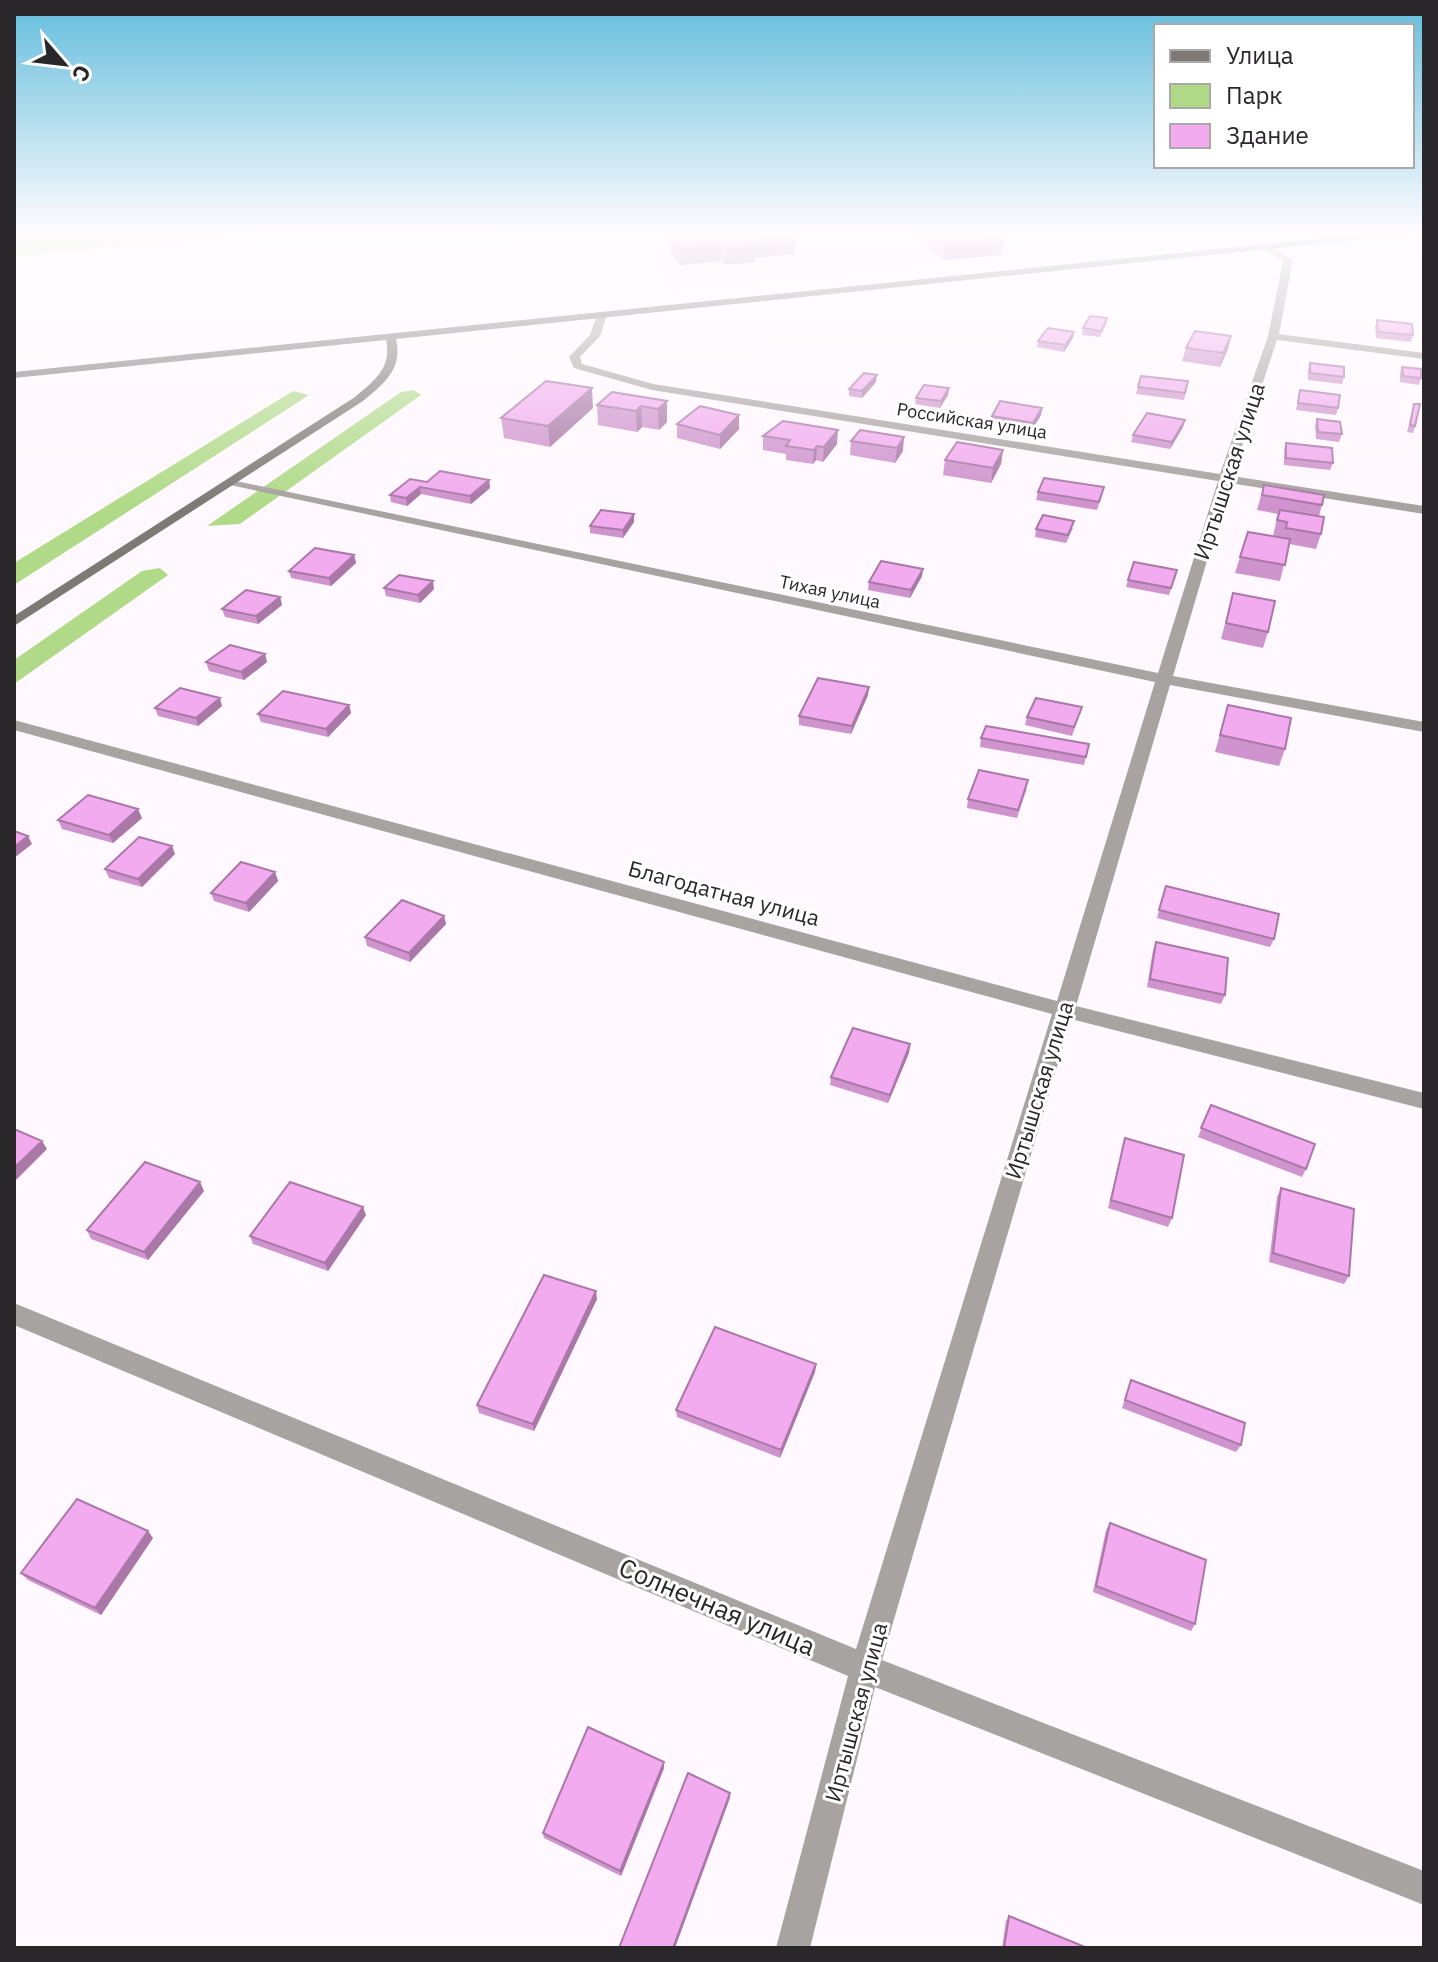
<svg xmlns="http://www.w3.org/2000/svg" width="1438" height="1962" font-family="'IBM Plex Sans',sans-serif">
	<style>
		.built { fill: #fbedfa }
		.green { fill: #b0da88 }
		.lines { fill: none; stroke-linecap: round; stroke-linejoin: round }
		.street { fill: #a7a3a0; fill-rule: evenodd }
		.secondary { fill: #7f7975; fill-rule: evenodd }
		.wall { fill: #cf93cd }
		.shaded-wall { fill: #a978a7 }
		.building { fill: #f1abee; stroke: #a978a7; stroke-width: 2 }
		.labels { text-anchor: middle; stroke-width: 6; stroke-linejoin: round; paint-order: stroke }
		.far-street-label { font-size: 18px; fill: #2a272a; stroke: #fff }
		.street-label { font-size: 22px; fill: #2a272a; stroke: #fff }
		.near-street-label { font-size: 26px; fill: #2a272a; stroke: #fff }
	</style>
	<rect width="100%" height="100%" fill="#fff8fe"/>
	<!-- built -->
	<path class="built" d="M631,230H987L1021,257L675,290Z"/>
	<!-- green -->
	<path class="green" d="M14,230H310L14,256Z
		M414,390L421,395L240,524L207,526L401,392Z
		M293,391L309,395L14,585V563Z
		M160,568L168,575L14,684V660L142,571Z"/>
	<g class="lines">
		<!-- street -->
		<path class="street" d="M1266,243L1293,260L1279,334L1424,353V359L1277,340L1232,476L1424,506V514L1230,483L1173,676L1424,722V732L1170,685L1076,1006L1424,1093V1109L1071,1019L882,1660L1424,1871V1905L875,1687L810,1948H776L848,1676L14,1325V1303L856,1649L1052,1014L14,730V720L1057,1001L1155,682L225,484L231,480L1158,673L1218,481L652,390L574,368L569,357L590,335L597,315L602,312L607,315L600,336L580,357L582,364L653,384L1220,474L1268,336L1283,261L1263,248Z"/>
		<!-- secondary -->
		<path class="secondary" d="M1402,230H1424V233L396,339C403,369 384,384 363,401L14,626V616L355,397C375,380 392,368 386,340L14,378V372Z"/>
	</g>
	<!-- wall -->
	<path class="wall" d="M908,230H995L1002,255L944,260Z
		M668,233L795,254L755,258V262L725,265L721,261L679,265L668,250Z
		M1107,318L1106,325L1100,337L1082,335L1083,328Z
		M1377,320L1413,335L1411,342L1376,338L1375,327Z
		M1073,338L1064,352L1037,347L1038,341Z
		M1186,348L1228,349L1220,367L1182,361Z
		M1310,363L1344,377L1342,384L1308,380V370Z
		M1402,367L1421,378L1419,385L1400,382V373Z
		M1141,376L1188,381L1184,400L1136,394Z
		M876,382L862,398L849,396V389Z
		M1300,390L1338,408L1336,415L1296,410Z
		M948,395L940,408L915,404L916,398Z
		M667,401V422L659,430L642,427L637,432L598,425L597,405Z
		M1414,404L1415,426L1413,433L1407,432Z
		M593,408L550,447L504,438L501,418Z
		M739,415V429L720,449L677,438V424Z
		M1041,415L1032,430L991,423L992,416Z
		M1317,419L1342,434L1339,442L1316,439L1315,426Z
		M1185,420L1183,427L1170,449L1131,442L1133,435Z
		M860,430L903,451L895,463L850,455L851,441Z
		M763,436L837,444L823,462L816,460L813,464L786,460V454L763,450Z
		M1286,443L1333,463L1330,470L1284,465V450Z
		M1003,450L1001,464L991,483L943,475L945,460Z
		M489,480L490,488L471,504L421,494L407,506L391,502L390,495L427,482Z
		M1264,485L1322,505L1319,516L1321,534L1316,549L1289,544L1280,581L1235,573L1248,532L1282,538L1273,536L1278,514L1257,510Z
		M1104,487L1097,510L1036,500L1038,492Z
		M634,514V522L623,538L590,533V526Z
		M1073,528L1066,543L1035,537L1036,529Z
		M354,555L356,563L331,586L291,578L289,571Z
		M1177,570L1169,595L1126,587L1128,580Z
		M922,576L910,598L868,590L869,582Z
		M384,588L434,589L420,603L386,596Z
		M1233,593L1268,632L1263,648L1221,639Z
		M280,597L282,605L258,624L225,617L222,609Z
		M265,654L267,662L244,680L209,671L206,662Z
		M868,695L851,734L799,725V716Z
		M349,705L351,713L328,737L261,722L258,714Z
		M1228,705L1285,749L1279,766L1215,752Z
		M222,706L198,726L158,716L155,708Z
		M1082,707L1072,736L1025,725L1027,717Z
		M981,738L1089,744L1084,765L980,747Z
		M1027,788L1017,818L967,808L968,799Z
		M142,818L113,843L62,829L58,820Z
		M175,854L142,887L109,878L105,869Z
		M275,872L278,881L249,912L214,901L211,893Z
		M1166,886L1274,939L1270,947L1157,918Z
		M444,916L446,924L410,962L367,946L365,937Z
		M1156,942L1225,995L1221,1004L1147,987L1153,950Z
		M910,1044L909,1053L888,1103L830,1085L831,1077Z
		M1211,1105L1306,1169L1302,1177L1198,1137Z
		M1125,1138L1172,1218L1168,1227L1108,1208Z
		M1281,1188L1349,1276L1344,1284L1269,1262L1277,1197Z
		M204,1191L148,1260L91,1239L87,1230Z
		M366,1215L328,1271L253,1244L250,1236Z
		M597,1299L534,1431L479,1413L477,1405Z
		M816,1364L815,1372L780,1458L677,1417L676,1410Z
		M1131,1380L1241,1445L1236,1452L1122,1408Z
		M1110,1523L1195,1624L1191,1631L1093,1592L1106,1530Z
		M153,1538L101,1615L28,1580L21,1573Z
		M664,1768L621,1876L544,1838L543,1833Z
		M1009,1916L1085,1948H1002L1006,1921Z"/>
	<!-- shaded-wall -->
	<path class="shaded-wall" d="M796,236L795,254L755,258V262L725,265V247L751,240Z
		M1005,237L1002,255L944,260L946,242Z
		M721,243V261L679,265V247Z
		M1074,332L1073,338L1064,352L1065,345Z
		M1231,336L1228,349L1220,367L1223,353Z
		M877,375L876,382L862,398V391Z
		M592,388L593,408L550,447L548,426Z
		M949,388L948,395L940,408L941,401Z
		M667,401V422L659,430L658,409Z
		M641,406L642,427L637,432L636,411Z
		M1042,408L1041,415L1032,430L1033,423Z
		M739,415V429L720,449V435Z
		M1185,420L1183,427L1170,449L1172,442Z
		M838,430L837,444L823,462L824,447Z
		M904,437L903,451L895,463L897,448Z
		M817,446L816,460L813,464L814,450Z
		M1003,450L1001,464L991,483L993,468Z
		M489,480L490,488L471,504L470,496Z
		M420,487L421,494L407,506L406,498Z
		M634,514V522L623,538V530Z
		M354,555L356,563L331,586L329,578Z
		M923,569L922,576L910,598L911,590Z
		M433,581L434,589L420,603L418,595Z
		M280,597L282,605L258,624L256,616Z
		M265,654L267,662L244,680L241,672Z
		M869,687L868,695L851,734L852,726Z
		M220,698L222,706L198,726L196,718Z
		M349,705L351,713L328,737L326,729Z
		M138,809L142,818L113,843L109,835Z
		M28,836L32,844L14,858V847Z
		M172,846L175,854L142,887L138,879Z
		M275,872L278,881L249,912L246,903Z
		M444,916L446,924L410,962L409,953Z
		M910,1044L909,1053L888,1103L890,1095Z
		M42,1141L47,1149L14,1182V1168Z
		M200,1182L204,1191L148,1260L144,1252Z
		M363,1207L366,1215L328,1271L325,1263Z
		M596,1291L597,1299L534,1431L533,1424Z
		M816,1364L815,1372L780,1458L781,1450Z
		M148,1531L153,1538L101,1615L95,1608Z
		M664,1762V1768L621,1876L620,1871Z
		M730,1793V1798L675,1948H673Z"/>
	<!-- building -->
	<path class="building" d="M707,230H789L796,236L751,240L755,245L725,247L721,243L679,247L668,233Z
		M931,230H995L1005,237L946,242Z
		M1090,316L1107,318L1101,331L1083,328Z
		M1377,320L1412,324L1413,335L1378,332Z
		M1048,328L1074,332L1065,345L1038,341Z
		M1195,331L1231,336L1223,353L1186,348Z
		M1310,363L1344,367V377L1310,373Z
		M1402,367L1421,369V378L1403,376Z
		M864,373L877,375L862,391L849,389Z
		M1141,376L1188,381L1185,393L1138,387Z
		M546,381L592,388L548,426L501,418Z
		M924,385L949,388L941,401L916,398Z
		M1300,390L1340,395L1338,408L1298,403Z
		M612,392L667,401L658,409L641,406L636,411L597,405Z
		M1000,401L1042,408L1033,423L992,416Z
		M1414,404H1420L1415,426L1410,425Z
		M700,406L739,415L720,435L677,424Z
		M1147,413L1185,420L1172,442L1133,435Z
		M1317,419L1340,422L1342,434L1318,432Z
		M783,421L838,430L824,447L817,446L814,450L786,446L790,440L763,436Z
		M860,430L904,437L897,448L851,441Z
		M957,442L1003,450L993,468L945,460Z
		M1286,443L1332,448L1333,463L1286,458Z
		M440,471L489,480L470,496L420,487L406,498L390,495L410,479L427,482Z
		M1044,478L1104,487L1099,502L1038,492Z
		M1264,485L1324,495L1322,505L1262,495Z
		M601,510L634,514L623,530L590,526Z
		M1280,510L1324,517L1321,534L1286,528L1287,522L1277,520Z
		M1043,515L1074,521L1068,535L1036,529Z
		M1248,532L1290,539L1285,565L1240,557Z
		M315,548L354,555L329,578L289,571Z
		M881,561L923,569L911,590L869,582Z
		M1134,562L1177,570L1171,588L1128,580Z
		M399,575L433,581L418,595L384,588Z
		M246,590L280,597L256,616L222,609Z
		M1233,593L1275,601L1268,632L1226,623Z
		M230,645L265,654L241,672L206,662Z
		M818,678L869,687L852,726L799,716Z
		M180,688L220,698L196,718L155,708Z
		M283,691L349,705L326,729L258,714Z
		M1036,698L1082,707L1074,727L1027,717Z
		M1228,705L1291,718L1285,749L1220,735Z
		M986,726L1089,744L1086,757L981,738Z
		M979,770L1028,780L1018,810L968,799Z
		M88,795L138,809L109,835L58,820Z
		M14,831L28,836L14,847Z
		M139,837L172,846L138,879L105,869Z
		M241,862L275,872L246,903L211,893Z
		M1166,886L1279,914L1274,939L1159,910Z
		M402,900L444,916L409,953L365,937Z
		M1156,942L1228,958L1225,995L1150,979Z
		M853,1028L910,1044L890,1095L831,1077Z
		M1211,1105L1315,1144L1306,1169L1201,1128Z
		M14,1129L42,1141L14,1168Z
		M1125,1138L1184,1155L1172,1218L1111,1200Z
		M145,1162L200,1182L144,1252L87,1230Z
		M290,1182L363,1207L325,1263L250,1236Z
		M1281,1188L1354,1209L1349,1276L1273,1253Z
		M544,1275L596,1291L533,1424L477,1405Z
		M715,1327L816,1364L781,1450L676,1410Z
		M1131,1380L1245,1423L1241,1445L1125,1400Z
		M77,1499L148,1531L95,1608L21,1573Z
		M1110,1523L1206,1560L1195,1624L1096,1586Z
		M588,1727L664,1762L620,1871L543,1833Z
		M688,1773L730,1793L673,1948H619Z
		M1009,1916L1085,1947V1948H1004Z"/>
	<!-- sky -->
	<linearGradient id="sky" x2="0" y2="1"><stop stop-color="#62bddc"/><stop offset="0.46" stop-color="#fffcff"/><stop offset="1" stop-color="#fffcff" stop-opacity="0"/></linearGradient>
	<rect width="1438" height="504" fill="url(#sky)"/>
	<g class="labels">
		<!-- far-street labels -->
		<g class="far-street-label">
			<text transform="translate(972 421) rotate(9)" y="6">Российская улица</text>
			<text transform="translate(830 592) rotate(12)" y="6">Тихая улица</text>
		</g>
		<!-- street labels -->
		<g class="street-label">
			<text transform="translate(1229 471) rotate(-72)" y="8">Иртышская улица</text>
			<text transform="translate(724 893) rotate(15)" y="8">Благодатная улица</text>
			<text transform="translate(1039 1090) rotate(-73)" y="8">Иртышская улица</text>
			<text transform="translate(856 1712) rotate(-75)" y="8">Иртышская улица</text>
		</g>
		<!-- near-street labels -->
		<g class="near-street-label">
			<text transform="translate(717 1607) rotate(23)" y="9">Солнечная улица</text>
		</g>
	</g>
	<!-- border -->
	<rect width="1438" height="1962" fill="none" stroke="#2a272a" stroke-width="32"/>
	<!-- legend -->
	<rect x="1154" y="24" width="260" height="144" fill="#ffffff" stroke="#aaa9aa" stroke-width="2"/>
	<rect x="1170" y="50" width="40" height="12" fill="#7f7975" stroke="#aaa9aa" stroke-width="2"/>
	<text x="1226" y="64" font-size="24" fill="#2a272a">Улица</text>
	<rect x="1170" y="84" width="40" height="24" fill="#b0da88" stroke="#aaa9aa" stroke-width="2"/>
	<text x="1226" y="104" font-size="24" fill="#2a272a">Парк</text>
	<rect x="1170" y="124" width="40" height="24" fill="#f1abee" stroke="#aaa9aa" stroke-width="2"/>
	<text x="1226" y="144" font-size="24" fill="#2a272a">Здание</text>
	<!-- north arrow -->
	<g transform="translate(64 64) rotate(118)" stroke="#ffffff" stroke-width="6" paint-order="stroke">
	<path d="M0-6L14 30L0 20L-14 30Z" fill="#2a272a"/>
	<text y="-12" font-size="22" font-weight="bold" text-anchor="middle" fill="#2a272a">С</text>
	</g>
</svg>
